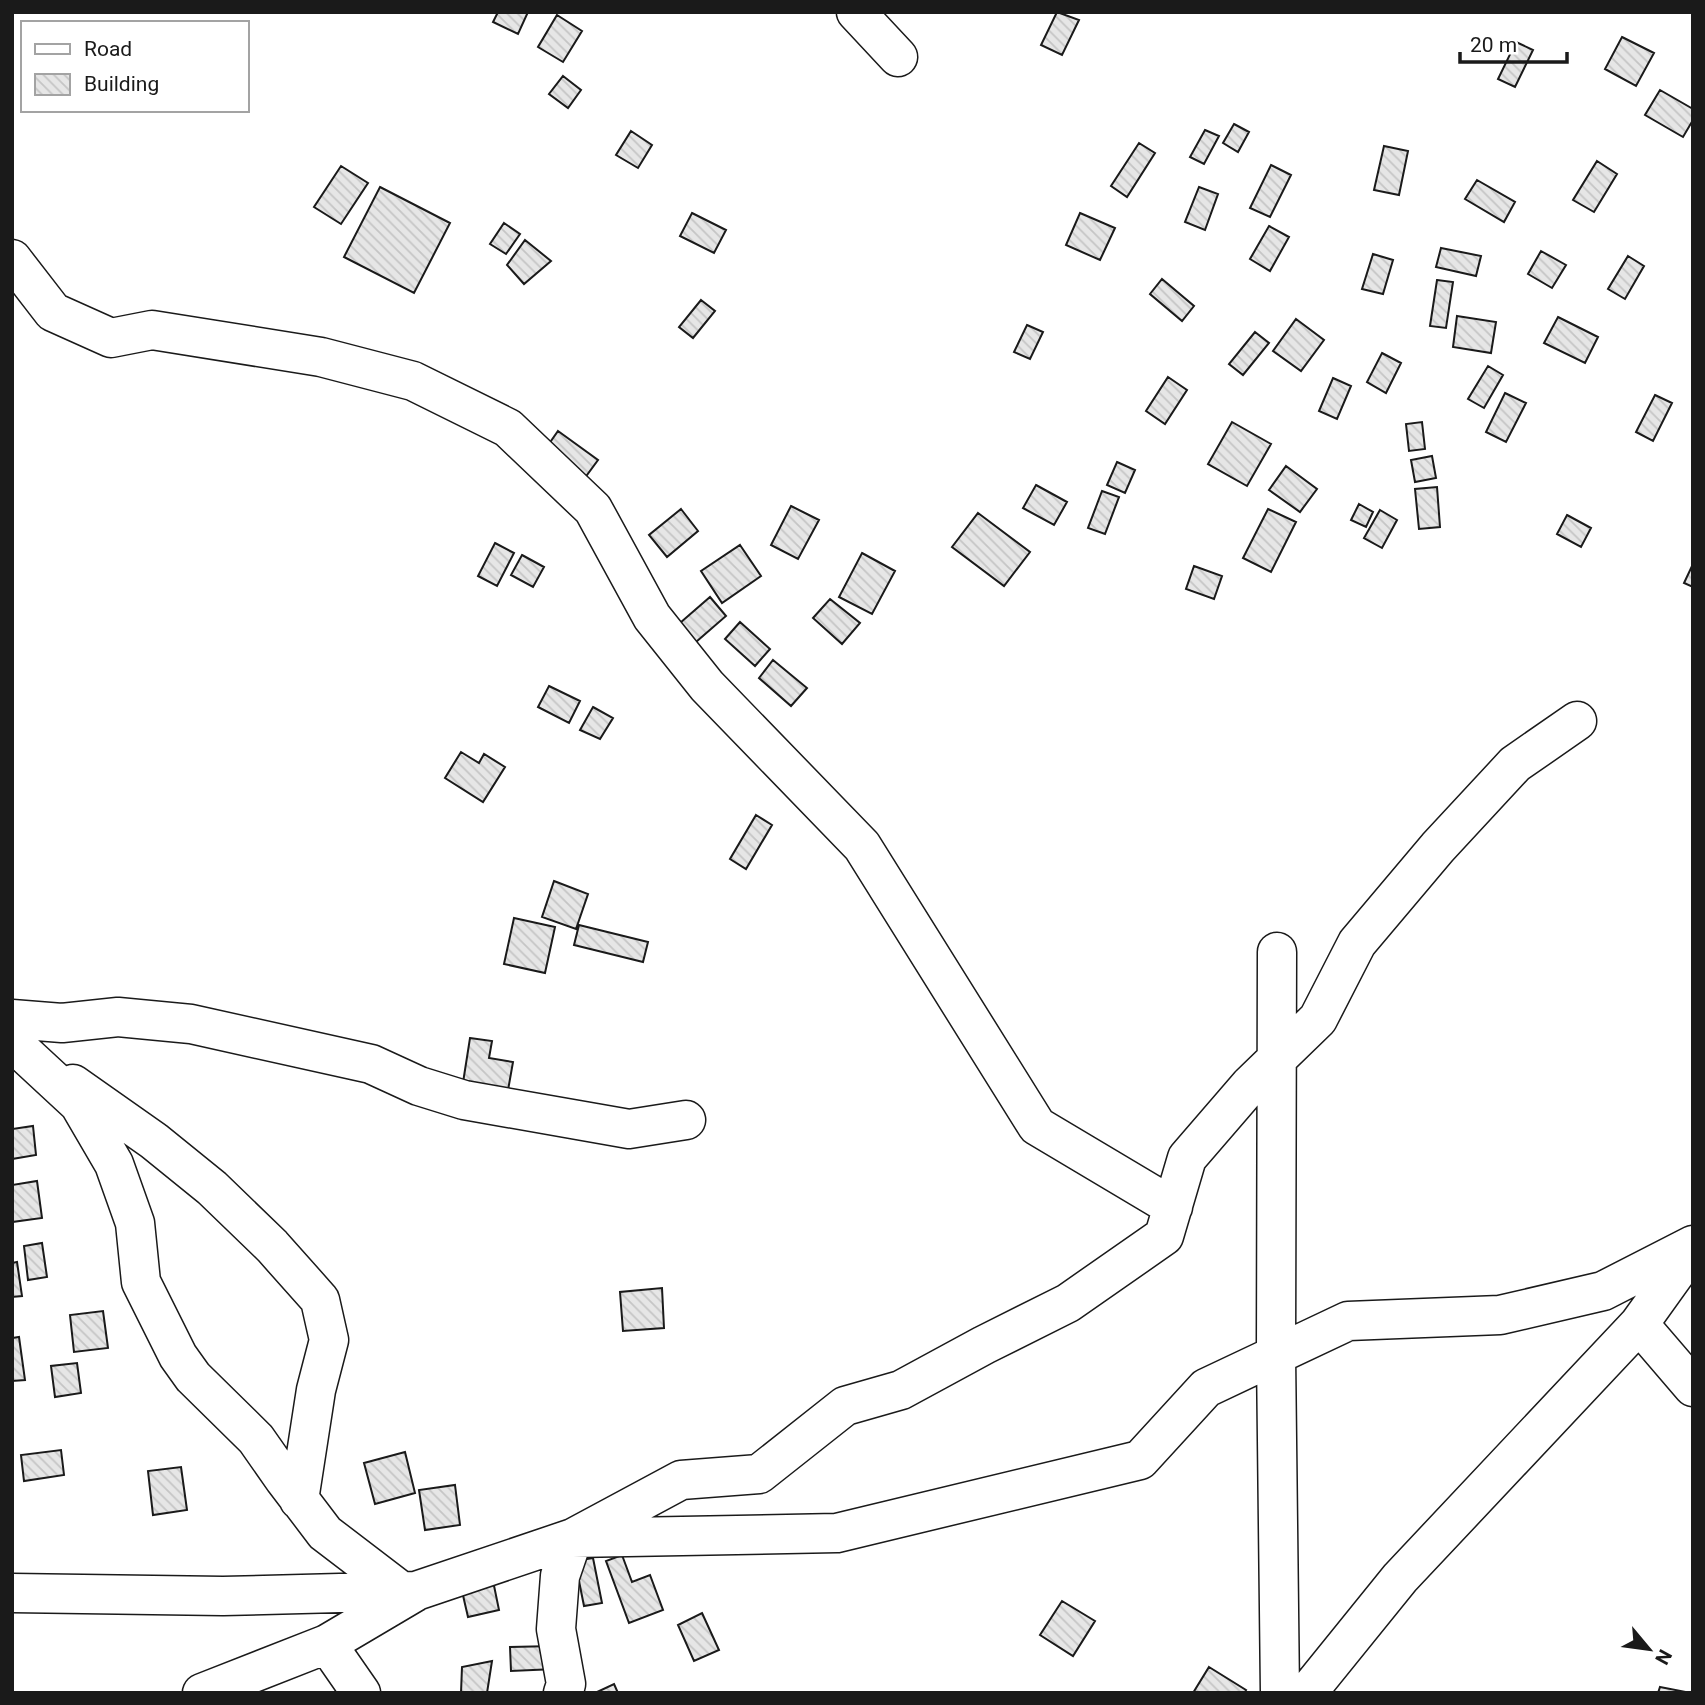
<svg xmlns="http://www.w3.org/2000/svg" width="1705" height="1705" font-family="Roboto,sans-serif">
	<style>
		.building { fill: url(#building-back-hatch); stroke: #1a1a1a; stroke-width: 2 }
		.lines { fill: none; stroke-linecap: round; stroke-linejoin: round }
		.minor-casing { stroke: #1a1a1a; stroke-width: 41 }
		.minor { stroke: #fff; stroke-width: 38 }
	</style>
	<defs>
		<pattern id="building-back-hatch" width="6" height="6" patternUnits="userSpaceOnUse" patternTransform="scale(1.75)"><rect width="6" height="6" fill="#e6e6e6"/><path d="M-1 5l2 2M0 0l6 6M5-1l2 2" fill="none" stroke="#c5c5c5"/></pattern>
	</defs>
	<rect width="100%" height="100%" fill="#fff"/>
	<!-- building -->
	<path class="building" d="M498,12H528L518,34L493,22Z
		M1057,12L1079,20L1062,55L1041,45Z
		M557,15L582,31L563,62L538,47Z
		M1622,37L1654,53L1636,86L1605,69Z
		M1516,42L1533,50L1515,87L1498,79Z
		M563,76L581,90L568,108L549,94Z
		M1660,90L1693,109V120L1683,137L1645,115Z
		M1234,124L1249,132L1238,152L1223,143Z
		M1205,130L1219,136L1204,164L1190,157Z
		M631,131L652,145L638,168L616,155Z
		M1139,143L1155,153L1127,197L1111,186Z
		M1384,146L1408,151L1399,195L1374,190Z
		M1597,161L1617,174L1594,212L1573,200Z
		M1271,165L1291,175L1270,217L1250,208Z
		M341,166L368,183L341,224L314,207Z
		M1477,180L1515,202L1504,222L1465,199Z
		M380,187L450,223L414,293L344,257Z
		M1199,187L1218,194L1205,230L1185,222Z
		M692,213L726,230L714,253L680,236Z
		M1080,213L1115,228L1100,260L1066,245Z
		M504,223L520,234L506,254L490,244Z
		M1269,226L1289,237L1270,271L1250,259Z
		M525,240L551,261L524,284L507,265Z
		M1441,248L1481,256L1476,276L1436,267Z
		M1541,251L1566,265L1552,288L1528,274Z
		M1373,254L1393,260L1383,294L1362,289Z
		M1628,256L1644,266L1625,299L1608,289Z
		M1162,279L1194,306L1182,321L1150,294Z
		M1437,280L1453,282L1446,328L1430,326Z
		M701,300L715,311L693,338L679,327Z
		M1457,316L1496,322L1491,353L1453,347Z
		M1558,317L1598,337L1585,363L1544,343Z
		M1296,319L1324,340L1301,371L1273,351Z
		M1027,325L1043,332L1030,359L1014,352Z
		M1255,332L1269,343L1243,375L1229,364Z
		M1382,353L1401,363L1386,393L1367,382Z
		M1488,366L1503,375L1484,408L1468,399Z
		M1168,377L1187,390L1165,424L1146,411Z
		M1333,378L1351,386L1337,419L1319,411Z
		M1505,393L1526,403L1506,442L1486,432Z
		M1655,395L1672,403L1653,441L1636,432Z
		M1232,422L1271,444L1247,486L1208,464Z
		M1422,422L1425,449L1409,451L1406,424Z
		M558,431L598,460L584,479L544,451Z
		M1432,456L1436,478L1415,482L1411,460Z
		M1117,462L1135,470L1125,493L1107,485Z
		M1286,466L1317,489L1300,512L1269,490Z
		M1036,485L1067,502L1054,525L1023,508Z
		M1437,487L1440,527L1419,529L1415,489Z
		M1102,491L1119,497L1105,534L1088,528Z
		M1359,504L1373,512L1366,527L1351,520Z
		M791,506L819,520L798,559L771,545Z
		M681,509L698,531L667,557L649,535Z
		M1268,509L1296,522L1271,572L1243,558Z
		M1380,510L1397,520L1382,548L1364,538Z
		M978,513L1030,552L1004,586L952,547Z
		M1567,515L1591,528L1581,547L1557,534Z
		M495,543L514,553L497,586L478,576Z
		M740,545L761,576L722,603L701,571Z
		M862,553L895,571L872,614L839,597Z
		M522,555L544,567L533,587L511,575Z
		M1693,564V587L1684,583Z
		M1194,566L1222,576L1214,599L1186,589Z
		M710,597L726,616L689,648L673,629Z
		M830,599L860,623L842,644L813,618Z
		M740,622L770,649L755,666L725,639Z
		M773,660L807,688L791,706L759,678Z
		M549,686L580,701L569,723L538,707Z
		M593,707L613,718L600,739L580,730Z
		M461,752L479,763L484,754L505,767L483,802L445,778Z
		M756,815L772,825L746,869L730,859Z
		M554,881L588,894L576,929L542,917Z
		M514,918L555,927L545,973L504,964Z
		M579,925L648,942L643,962L574,945Z
		M470,1038L492,1041L489,1058L513,1062L507,1096L462,1089Z
		M33,1126L36,1155L12,1159V1129Z
		M37,1181L42,1218L12,1222V1185Z
		M42,1243L47,1277L28,1280L24,1246Z
		M17,1262L22,1296L12,1297V1263Z
		M662,1288L664,1328L623,1331L620,1292Z
		M103,1311L108,1348L74,1352L70,1315Z
		M19,1337L25,1380L12,1381V1338Z
		M77,1363L81,1393L55,1397L51,1366Z
		M61,1450L64,1475L24,1481L21,1455Z
		M405,1452L415,1493L375,1504L364,1463Z
		M181,1467L187,1510L153,1515L148,1471Z
		M455,1485L460,1525L425,1530L419,1490Z
		M622,1555L632,1582L650,1575L663,1610L629,1623L606,1561Z
		M593,1558L602,1603L584,1606L575,1561Z
		M491,1571L499,1610L468,1617L459,1578Z
		M1062,1601L1095,1621L1073,1656L1040,1635Z
		M702,1613L719,1650L694,1661L678,1625Z
		M554,1646L555,1669L511,1671L510,1647Z
		M492,1661L487,1693H461L462,1667Z
		M1209,1667L1246,1690L1244,1693H1193Z
		M614,1684L618,1693H595Z
		M1660,1687L1686,1692V1693H1658Z"/>
	<g class="lines">
		<defs>
			<path id="minor" d="M856,12L898,57
				M12,259L53,312L111,338L152,330L321,357L413,381L508,428L593,509L652,617L707,686L862,846L1037,1126L1173,1207
				M1277,952L1276,1355L1280,1693
				M12,1019L62,1023L118,1017L191,1024L371,1064L419,1086L464,1100L629,1129L686,1120
				M12,1042L79,1104L114,1164L135,1223L141,1282L178,1356L193,1377L256,1439L284,1479L325,1533L401,1591
				M73,1084L154,1141L212,1188L272,1246L320,1300L329,1340L316,1390L299,1500
				M1692,1250L1639,1324L1693,1387
				M12,1593L223,1596L416,1591L573,1538L837,1533L1140,1460L1206,1388L1348,1321L1500,1315L1603,1291L1693,1245
				M327,1644L361,1693
				M202,1693L327,1644L415,1592
				M563,1693L566,1684L556,1629L560,1576L573,1538L681,1480L759,1474L845,1406L901,1390L984,1345L1068,1303L1164,1236L1187,1158L1250,1085L1318,1019L1357,943L1438,847L1515,764L1577,721
				M1307,1693L1400,1578L1639,1324"/>
		</defs>
		<!-- minor casing -->
		<use href="#minor" class="minor-casing"/>
		<!-- minor -->
		<use href="#minor" class="minor"/>
	</g>
	<!-- border -->
	<rect width="1705" height="1705" fill="none" stroke="#1a1a1a" stroke-width="28"/>
	<!-- legend -->
	<rect x="21" y="21" width="228" height="91" fill="#ffffff" stroke="#a3a3a3" stroke-width="2"/>
	<rect x="35" y="44" width="35" height="10" fill="#ffffff" stroke="#a3a3a3" stroke-width="2"/>
	<text x="84" y="56" font-size="21" fill="#1a1a1a">Road</text>
	<rect x="35" y="74" width="35" height="21" fill="url(#building-back-hatch)" stroke="#a3a3a3" stroke-width="2"/>
	<text x="84" y="91" font-size="21" fill="#1a1a1a">Building</text>
	<!-- north arrow -->
	<g transform="translate(1649 1649) rotate(119)" stroke="#ffffff" stroke-width="5" paint-order="stroke">
	<path d="M0-5L12 26L0 18L-12 26Z" fill="#1a1a1a"/>
	<text y="-10" font-size="19" font-weight="bold" text-anchor="middle" fill="#1a1a1a">N</text>
	</g>
	<!-- scale -->
	<path d="M1460 52v10h107v-10" fill="none" stroke="#1a1a1a" stroke-width="3.5"/>
	<text x="1470" y="52" font-size="21" fill="#1a1a1a" stroke="#ffffff" stroke-width="5" paint-order="stroke">20 m</text>
</svg>
